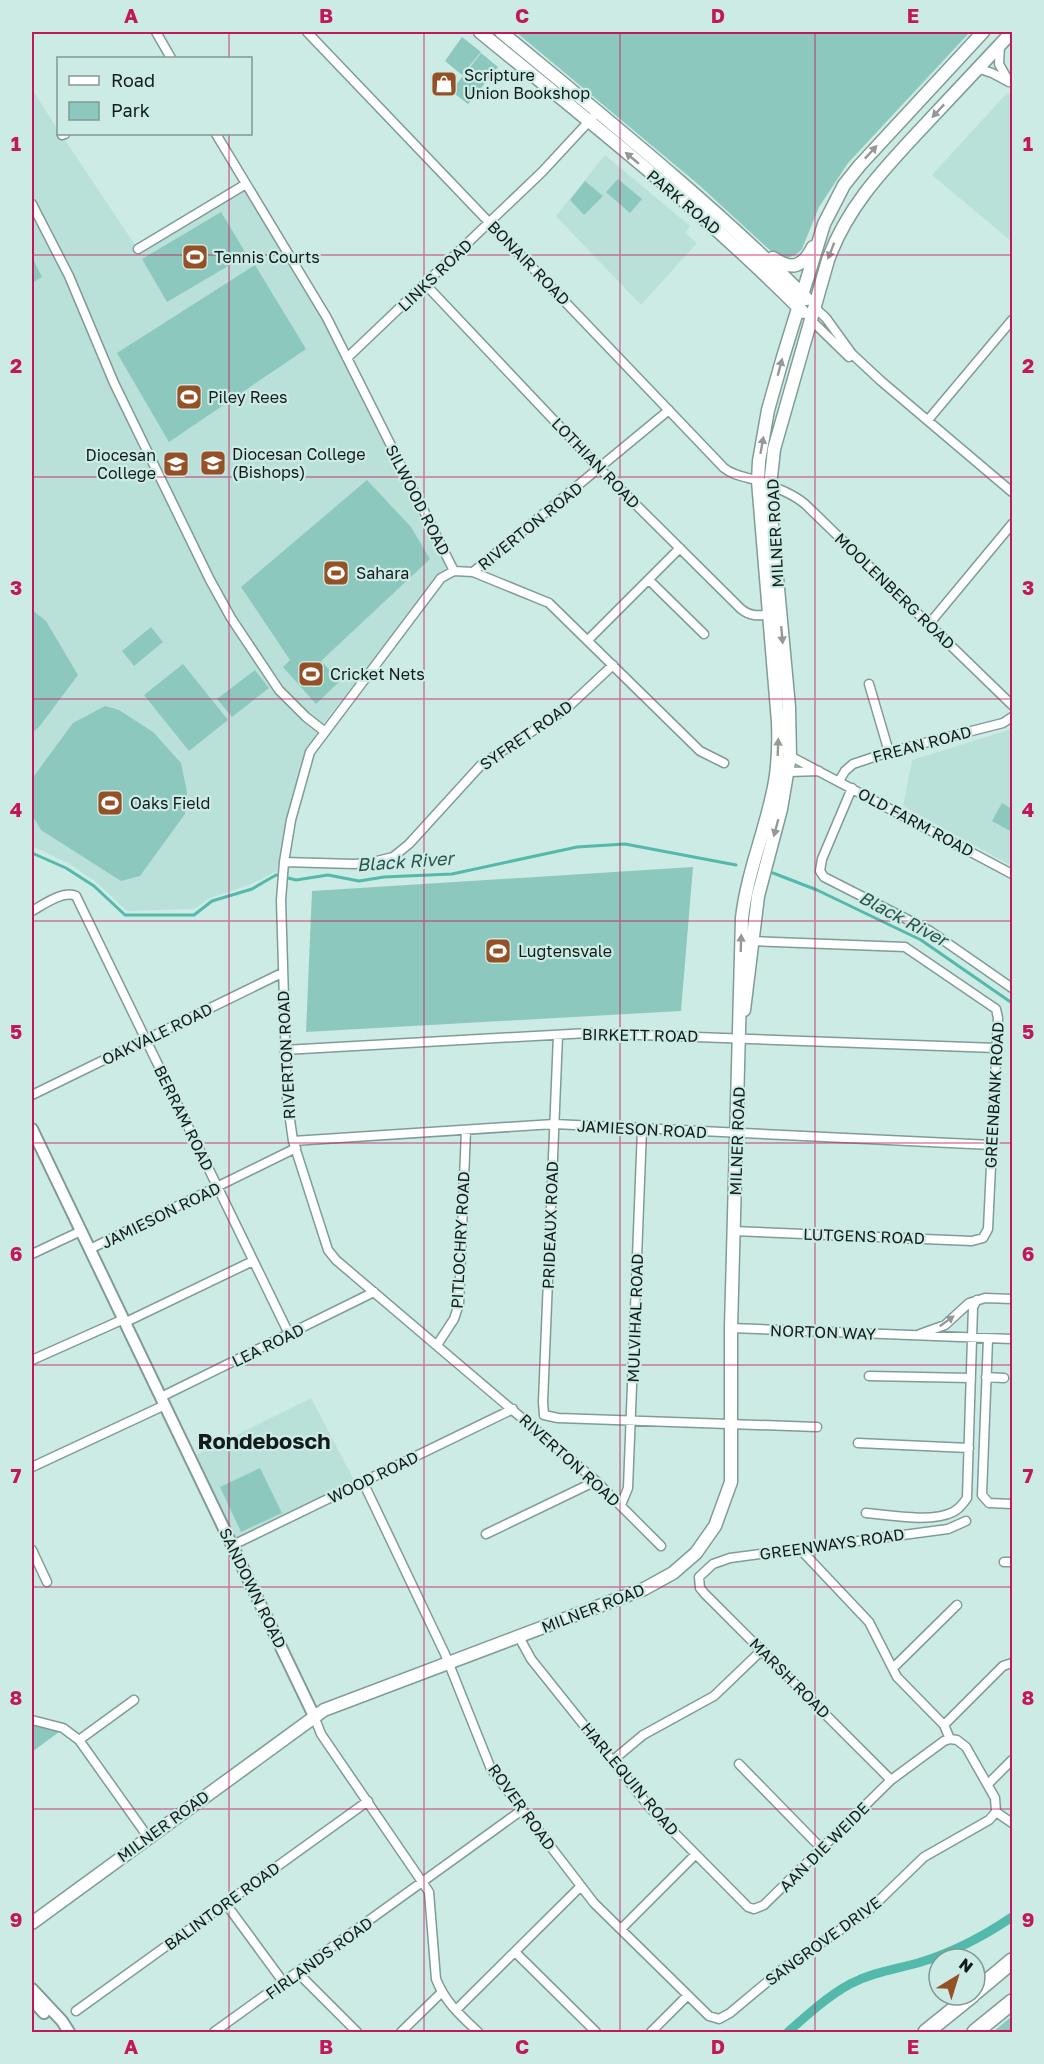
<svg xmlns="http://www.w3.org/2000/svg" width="1044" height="2064" font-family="'Golos Text',sans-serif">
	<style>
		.built { fill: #b9e1d9 }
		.green { fill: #8dc8be }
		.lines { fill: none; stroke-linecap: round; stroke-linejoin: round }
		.stream { stroke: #53b9aa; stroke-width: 3 }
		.canal { stroke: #53b9aa; stroke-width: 9 }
		.minor-casing { stroke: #7f9c96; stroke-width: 11 }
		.tertiary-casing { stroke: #7f9c96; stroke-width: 14 }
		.secondary-casing { stroke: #7f9c96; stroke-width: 15 }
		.motorway-casing { stroke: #7f9c96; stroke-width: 18 }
		.minor { stroke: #fff; stroke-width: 8 }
		.tertiary { stroke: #fff; stroke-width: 10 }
		.secondary { stroke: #fff; stroke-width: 12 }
		.motorway { stroke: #fff; stroke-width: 15 }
		.oneway { fill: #949998 }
		.grid { fill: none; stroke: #c2185b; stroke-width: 1.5; stroke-opacity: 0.55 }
		.labels { text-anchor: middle; stroke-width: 4.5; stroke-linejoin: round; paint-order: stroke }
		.poi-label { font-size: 16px; fill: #121d1b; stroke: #cdebe5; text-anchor: start }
		.street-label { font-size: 16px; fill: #121d1b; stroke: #cdebe5 }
		.water-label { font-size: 18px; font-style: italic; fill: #2a564f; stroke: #cdebe5 }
		.district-label { font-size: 22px; font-weight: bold; fill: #121d1b; stroke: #cdebe5 }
		.neatline { fill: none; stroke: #c2185b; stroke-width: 2 }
		.grid-label { font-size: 20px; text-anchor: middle; font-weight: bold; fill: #c2185b }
	</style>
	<rect width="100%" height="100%" fill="#cdebe5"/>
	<!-- built -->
	<path class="built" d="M32,89L58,130V134H61L141,254L245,188L321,316L445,564V569L317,731L304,762L288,816L277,871L249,885L210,898L194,909L127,911L96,882L68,863L32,846Z
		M1007,93H1012V242L932,175Z
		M605,155L690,226L685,233L697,243L641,305L556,216Z
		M1012,729V861L1008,864L903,806L912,760Z
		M311,1398L355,1482L239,1538L234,1536L196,1455Z"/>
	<!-- green -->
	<path class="green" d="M516,32H970L848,163L819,207L802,249C793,259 785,259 773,253L699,185Z
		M462,37L481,52L462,75L445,61Z
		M481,53L498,67L468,104L451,91Z
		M618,179L642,199L630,213L606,192Z
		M585,181L603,196L584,215L570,200Z
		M221,212L247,255L167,302L142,259Z
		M32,257L42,277L32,283Z
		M255,265L306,349L169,442L117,353Z
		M367,480L411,527L430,559L321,661L340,681L316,704L283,667L290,660L241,587Z
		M32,610L46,621L78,675L39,727L32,733Z
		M151,627L163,642L134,666L122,651Z
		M183,664L228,720L189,751L144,695Z
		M255,670L269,688L232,717L217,699Z
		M105,706L119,710L153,732L181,763L187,792L185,814L140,876L121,881L41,830L32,815L34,776L73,723Z
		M1002,803L1012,809V832L992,821Z
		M693,867L681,1011L306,1032L312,891Z
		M260,1468L282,1513L241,1532L220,1487Z
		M32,1724L59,1732L32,1752Z
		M1012,2016V2032H993Z"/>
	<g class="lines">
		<!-- stream -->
		<path class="stream" d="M32,853L66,868L94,886L125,915H194L212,901L252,889L276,875L296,880L328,875L359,881L384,877L452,874L577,847L625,844L736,865
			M773,873L817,890L921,940L1012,1003"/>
		<!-- canal -->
		<path class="canal" d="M788,2032C807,2015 828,1996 850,1984C873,1972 897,1969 921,1962C954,1952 984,1936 1012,1917"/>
		<defs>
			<path id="minor" d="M156,32L171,58
				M307,32L724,468C734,476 746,477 759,481C774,487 792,493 805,504L1012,705
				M1000,46L999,64L1009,82
				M977,68L992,73L1007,81
				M216,134L327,318L454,571
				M62,135L65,134
				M32,204L69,276L114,383L210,580L231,618L279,690L306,717L324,731
				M138,249L246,184
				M425,284L600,469L741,609C752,618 761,615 775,614
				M814,307L826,318L852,354L881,381L1012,492
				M810,319L849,357
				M347,358L542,172L593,117
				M928,420L1012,320
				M473,572L669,410
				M649,580L704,634
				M929,624L1012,524
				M588,640L680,548
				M869,684L889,752
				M790,756L1012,874
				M789,772L819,771
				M839,781L845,771L853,764L889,752L1003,723L1012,717
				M852,788L822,859L820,871L824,877L930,931L1012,988
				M284,862L354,864L369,863L393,857L409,844L481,765L566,709L613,665
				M32,911C43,905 63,890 76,896L289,1334
				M284,1050L588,1033L996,1048
				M32,1095L282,973
				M293,1141L554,1124L992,1145
				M734,1231L972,1241L983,1238L988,1229L998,1018L996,1009L905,947L752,941
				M90,1249L296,1148
				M32,1254L81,1231
				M126,1322L253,1261
				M731,1328L1012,1339
				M920,1334L945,1325L969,1303L985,1298L1012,1299
				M988,1339L982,1495L989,1503L1012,1504
				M437,1345L454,1319L459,1304L466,1130
				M32,1360L124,1319
				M869,1376L971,1378
				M986,1377L1004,1378
				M161,1397L374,1292
				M544,1415L543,1402L558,1035
				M544,1415L558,1418L817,1427
				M858,1443L969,1448
				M32,1467L165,1405
				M363,1482L445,1654L491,1769L594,1903L709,2016L719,2019L730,2013L785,1967L867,1912L924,1857L989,1820L996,1812L995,1798L966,1747L957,1740L950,1739L944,1741L891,1780L764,1905L754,1909L748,1907L651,1809L531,1659L519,1637
				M621,1505L628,1488L642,1129
				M866,1513C889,1515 932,1523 953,1512C959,1509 963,1504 967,1498L973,1307L977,1300
				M486,1534L596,1481
				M233,1545L513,1409
				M661,1546L596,1481L336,1260L328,1250L293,1141L287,1098L281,900L284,862L291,820L310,752L441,578L454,571L473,572L549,603L700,751L724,763
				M799,1548L869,1622L897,1677L944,1725L950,1739
				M32,1550L47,1582
				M1004,1562H1012
				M893,1668L957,1605
				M314,1716L321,1734L429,1892L436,1979C445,2002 461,2016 478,2032
				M32,1720L63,1728L79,1740L148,1837
				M944,1725L1003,1666L1012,1663
				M79,1740L134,1700
				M612,1761L643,1735L714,1696L762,1650
				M739,1764L822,1849
				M891,1780L705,1594L700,1588L699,1577L713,1564L730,1558L948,1529L966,1521
				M988,1784L1012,1760
				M996,1812L1012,1823
				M226,1904L284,1983
				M621,1929L695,1855
				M515,1952L596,2032
				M298,1973L357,2032
				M456,2010L581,1886
				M76,2011L368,1801
				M214,2032L522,1810
				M401,2032L441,1993
				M651,2032L687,1996"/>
			<path id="tertiary" d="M32,1129L314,1716
				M32,1989L62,2021L69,2032
				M32,2000L44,2013"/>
			<path id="secondary" d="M480,32C590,122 703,211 803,312
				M501,32C605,118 711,203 807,299
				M773,258C792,271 803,267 813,247
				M744,1010L758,896L781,809L790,756L789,707L771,513L770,486L774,449L828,260C847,207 883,170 921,129C951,97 982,64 1012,32
				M32,1923L324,1710L644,1589L673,1573L696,1553L715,1526L731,1482V1328L742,918C747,875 763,837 772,796C778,772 779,747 778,722L758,481L759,461L768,410L783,357L824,224L844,185L860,165L983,32"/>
			<path id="motorway" d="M975,1992L1012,1961
				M926,2032L972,1995
				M975,2032L1012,2002"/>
		</defs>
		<!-- minor casing -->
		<use href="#minor" class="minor-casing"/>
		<!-- tertiary casing -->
		<use href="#tertiary" class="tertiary-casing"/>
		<!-- secondary casing -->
		<use href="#secondary" class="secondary-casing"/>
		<!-- motorway casing -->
		<use href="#motorway" class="motorway-casing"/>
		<!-- minor -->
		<use href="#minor" class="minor"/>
		<!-- tertiary -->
		<use href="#tertiary" class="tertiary"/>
		<!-- secondary -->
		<use href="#secondary" class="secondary"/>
		<!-- motorway -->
		<use href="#motorway" class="motorway"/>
	</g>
	<!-- one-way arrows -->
	<defs><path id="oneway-solid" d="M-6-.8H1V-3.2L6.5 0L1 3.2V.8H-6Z" transform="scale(1.5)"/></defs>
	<g class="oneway">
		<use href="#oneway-solid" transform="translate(938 111) rotate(133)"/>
		<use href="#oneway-solid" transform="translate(871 152) rotate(-47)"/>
		<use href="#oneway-solid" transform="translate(632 158) rotate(-140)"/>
		<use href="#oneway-solid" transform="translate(831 251) rotate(111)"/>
		<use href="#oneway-solid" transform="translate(780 367) rotate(-75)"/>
		<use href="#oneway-solid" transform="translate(762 445) rotate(-80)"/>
		<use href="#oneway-solid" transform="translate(782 635) rotate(85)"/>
		<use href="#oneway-solid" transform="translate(778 747) rotate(-88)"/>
		<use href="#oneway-solid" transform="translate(776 828) rotate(105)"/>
		<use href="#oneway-solid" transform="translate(741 943) rotate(-88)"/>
		<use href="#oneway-solid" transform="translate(947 1321) rotate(-36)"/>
	</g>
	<!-- grid -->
	<path class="grid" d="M229,32V58M424,32V2032M620,32V2032M815,32V2032M229,134V2032M32,255H1012M32,477H1012M32,699H1012M32,921H1012M32,1143H1012M32,1365H1012M32,1587H1012M32,1809H1012"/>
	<!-- icons -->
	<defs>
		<symbol id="shop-square" viewBox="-11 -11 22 22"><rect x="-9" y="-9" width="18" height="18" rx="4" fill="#965026" stroke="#cdebe5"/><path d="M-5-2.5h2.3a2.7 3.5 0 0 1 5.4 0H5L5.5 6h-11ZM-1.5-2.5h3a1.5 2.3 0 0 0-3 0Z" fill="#fff"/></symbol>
		<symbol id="stadium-square" viewBox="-11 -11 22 22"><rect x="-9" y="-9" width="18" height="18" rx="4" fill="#965026" stroke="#cdebe5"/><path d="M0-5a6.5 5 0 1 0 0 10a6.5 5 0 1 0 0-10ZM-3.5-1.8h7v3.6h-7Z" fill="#fff"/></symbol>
		<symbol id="school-square" viewBox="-11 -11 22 22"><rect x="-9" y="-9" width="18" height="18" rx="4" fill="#965026" stroke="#cdebe5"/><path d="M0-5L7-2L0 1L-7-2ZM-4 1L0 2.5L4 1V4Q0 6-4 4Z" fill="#fff"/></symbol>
	</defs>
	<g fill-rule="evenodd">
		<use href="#shop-square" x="429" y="69" width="30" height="30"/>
		<use href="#stadium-square" x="180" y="242" width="30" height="30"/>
		<use href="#stadium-square" x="174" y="382" width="30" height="30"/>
		<use href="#school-square" x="198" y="448" width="30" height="30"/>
		<use href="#school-square" x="161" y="449" width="30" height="30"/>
		<use href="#stadium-square" x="321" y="558" width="30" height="30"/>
		<use href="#stadium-square" x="296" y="659" width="30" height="30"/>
		<use href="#stadium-square" x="95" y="788" width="30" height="30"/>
		<use href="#stadium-square" x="483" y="936" width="30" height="30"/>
	</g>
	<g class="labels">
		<!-- poi labels -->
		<g class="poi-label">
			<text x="464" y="81">Scripture<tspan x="464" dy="18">Union Bookshop</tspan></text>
			<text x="214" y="263">Tennis Courts</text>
			<text x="208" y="403">Piley Rees</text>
			<text x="232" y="460">Diocesan College<tspan x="232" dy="18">(Bishops)</tspan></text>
			<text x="156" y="461" text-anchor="end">Diocesan<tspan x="156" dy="18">College</tspan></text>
			<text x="356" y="579">Sahara</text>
			<text x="330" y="680">Cricket Nets</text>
			<text x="130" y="809">Oaks Field</text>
			<text x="518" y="957">Lugtensvale</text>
		</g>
		<!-- street labels -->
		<g class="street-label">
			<text transform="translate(684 202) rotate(40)" y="6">PARK ROAD</text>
			<text transform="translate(529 263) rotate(46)" y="6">BONAIR ROAD</text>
			<text transform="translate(435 275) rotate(-44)" y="6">LINKS ROAD</text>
			<text transform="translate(596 463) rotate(46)" y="6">LOTHIAN ROAD</text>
			<text transform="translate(418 500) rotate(63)" y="6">SILWOOD ROAD</text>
			<text transform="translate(530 526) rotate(-39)" y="6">RIVERTON ROAD</text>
			<text transform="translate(775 533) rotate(-93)" y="6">MILNER ROAD</text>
			<text transform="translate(895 591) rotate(44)" y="6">MOOLENBERG ROAD</text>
			<text transform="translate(526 735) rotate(-35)" y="6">SYFRET ROAD</text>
			<text transform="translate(922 744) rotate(-15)" y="6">FREAN ROAD</text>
			<text transform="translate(916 822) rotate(28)" y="6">OLD FARM ROAD</text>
			<text transform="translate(157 1034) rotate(-26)" y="6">OAKVALE ROAD</text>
			<text transform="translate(640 1035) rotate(1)" y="6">BIRKETT ROAD</text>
			<text transform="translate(286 1055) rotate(-93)" y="6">RIVERTON ROAD</text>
			<text transform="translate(994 1095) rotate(-87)" y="6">GREENBANK ROAD</text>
			<text transform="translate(184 1118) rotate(64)" y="6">BERRAM ROAD</text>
			<text transform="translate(642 1129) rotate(3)" y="6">JAMIESON ROAD</text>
			<text transform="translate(737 1141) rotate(-88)" y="6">MILNER ROAD</text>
			<text transform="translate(161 1215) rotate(-26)" y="6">JAMIESON ROAD</text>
			<text transform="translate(550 1225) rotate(-88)" y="6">PRIDEAUX ROAD</text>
			<text transform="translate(864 1236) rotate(2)" y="6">LUTGENS ROAD</text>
			<text transform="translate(460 1240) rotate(-87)" y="6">PITLOCHRY ROAD</text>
			<text transform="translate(635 1318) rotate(-88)" y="6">MULVIHAL ROAD</text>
			<text transform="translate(823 1332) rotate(2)" y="6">NORTON WAY</text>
			<text transform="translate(268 1345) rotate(-26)" y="6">LEA ROAD</text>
			<text transform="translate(570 1460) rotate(42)" y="6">RIVERTON ROAD</text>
			<text transform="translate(373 1477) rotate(-26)" y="6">WOOD ROAD</text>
			<text transform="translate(832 1544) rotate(-8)" y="6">GREENWAYS ROAD</text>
			<text transform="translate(253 1588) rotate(64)" y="6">SANDOWN ROAD</text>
			<text transform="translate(593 1608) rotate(-21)" y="6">MILNER ROAD</text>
			<text transform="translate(790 1678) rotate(45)" y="6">MARSH ROAD</text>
			<text transform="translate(630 1779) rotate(50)" y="6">HARLEQUIN ROAD</text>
			<text transform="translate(522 1807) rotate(54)" y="6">ROVER ROAD</text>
			<text transform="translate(163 1826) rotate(-36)" y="6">MILNER ROAD</text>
			<text transform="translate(824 1847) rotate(-45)" y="6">AAN DIE WEIDE</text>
			<text transform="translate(222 1906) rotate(-36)" y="6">BALINTORE ROAD</text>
			<text transform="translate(823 1941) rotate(-36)" y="6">SANGROVE DRIVE</text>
			<text transform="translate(319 1958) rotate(-36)" y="6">FIRLANDS ROAD</text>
		</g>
		<!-- water labels -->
		<g class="water-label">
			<text transform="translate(405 862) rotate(-4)" y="6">Black River</text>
			<text transform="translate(903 919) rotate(28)" y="6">Black River</text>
		</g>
		<!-- district labels -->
		<g class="district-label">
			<text x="264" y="1449">Rondebosch</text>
		</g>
	</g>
	<!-- border -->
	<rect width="1044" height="2064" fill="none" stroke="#cdebe5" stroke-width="66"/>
	<!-- legend -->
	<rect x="57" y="57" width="195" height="78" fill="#cdebe5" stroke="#829994" stroke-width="1.5"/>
	<rect x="69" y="76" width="30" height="9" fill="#ffffff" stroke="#829994" stroke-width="1.5"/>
	<text x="111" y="87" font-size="18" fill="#121d1b">Road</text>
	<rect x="69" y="102" width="30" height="18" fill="#8dc8be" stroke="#829994" stroke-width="1.5"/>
	<text x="111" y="117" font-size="18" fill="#121d1b">Park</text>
	<!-- north arrow -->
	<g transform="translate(957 1977) rotate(38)"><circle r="28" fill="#cdebe5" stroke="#829994" stroke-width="1.5"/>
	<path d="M0-4.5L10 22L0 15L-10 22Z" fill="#965026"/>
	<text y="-9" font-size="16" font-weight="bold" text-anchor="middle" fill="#121d1b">N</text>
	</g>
	<rect x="33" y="33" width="978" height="1998" class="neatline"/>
	<g class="grid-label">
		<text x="131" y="23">A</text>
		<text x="326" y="23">B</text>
		<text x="522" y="23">C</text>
		<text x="718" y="23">D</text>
		<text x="913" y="23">E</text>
		<text x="16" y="151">1</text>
		<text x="1028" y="151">1</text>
		<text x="16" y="373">2</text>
		<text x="1028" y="373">2</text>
		<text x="16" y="595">3</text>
		<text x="1028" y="595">3</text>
		<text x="16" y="817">4</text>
		<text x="1028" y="817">4</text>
		<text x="16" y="1039">5</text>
		<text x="1028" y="1039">5</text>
		<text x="16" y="1261">6</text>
		<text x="1028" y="1261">6</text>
		<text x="16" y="1483">7</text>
		<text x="1028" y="1483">7</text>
		<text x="16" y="1705">8</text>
		<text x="1028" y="1705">8</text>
		<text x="16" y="1927">9</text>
		<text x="1028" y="1927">9</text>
		<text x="131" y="2054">A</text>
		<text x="326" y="2054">B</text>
		<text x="522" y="2054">C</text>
		<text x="718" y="2054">D</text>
		<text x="913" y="2054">E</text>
	</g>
</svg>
